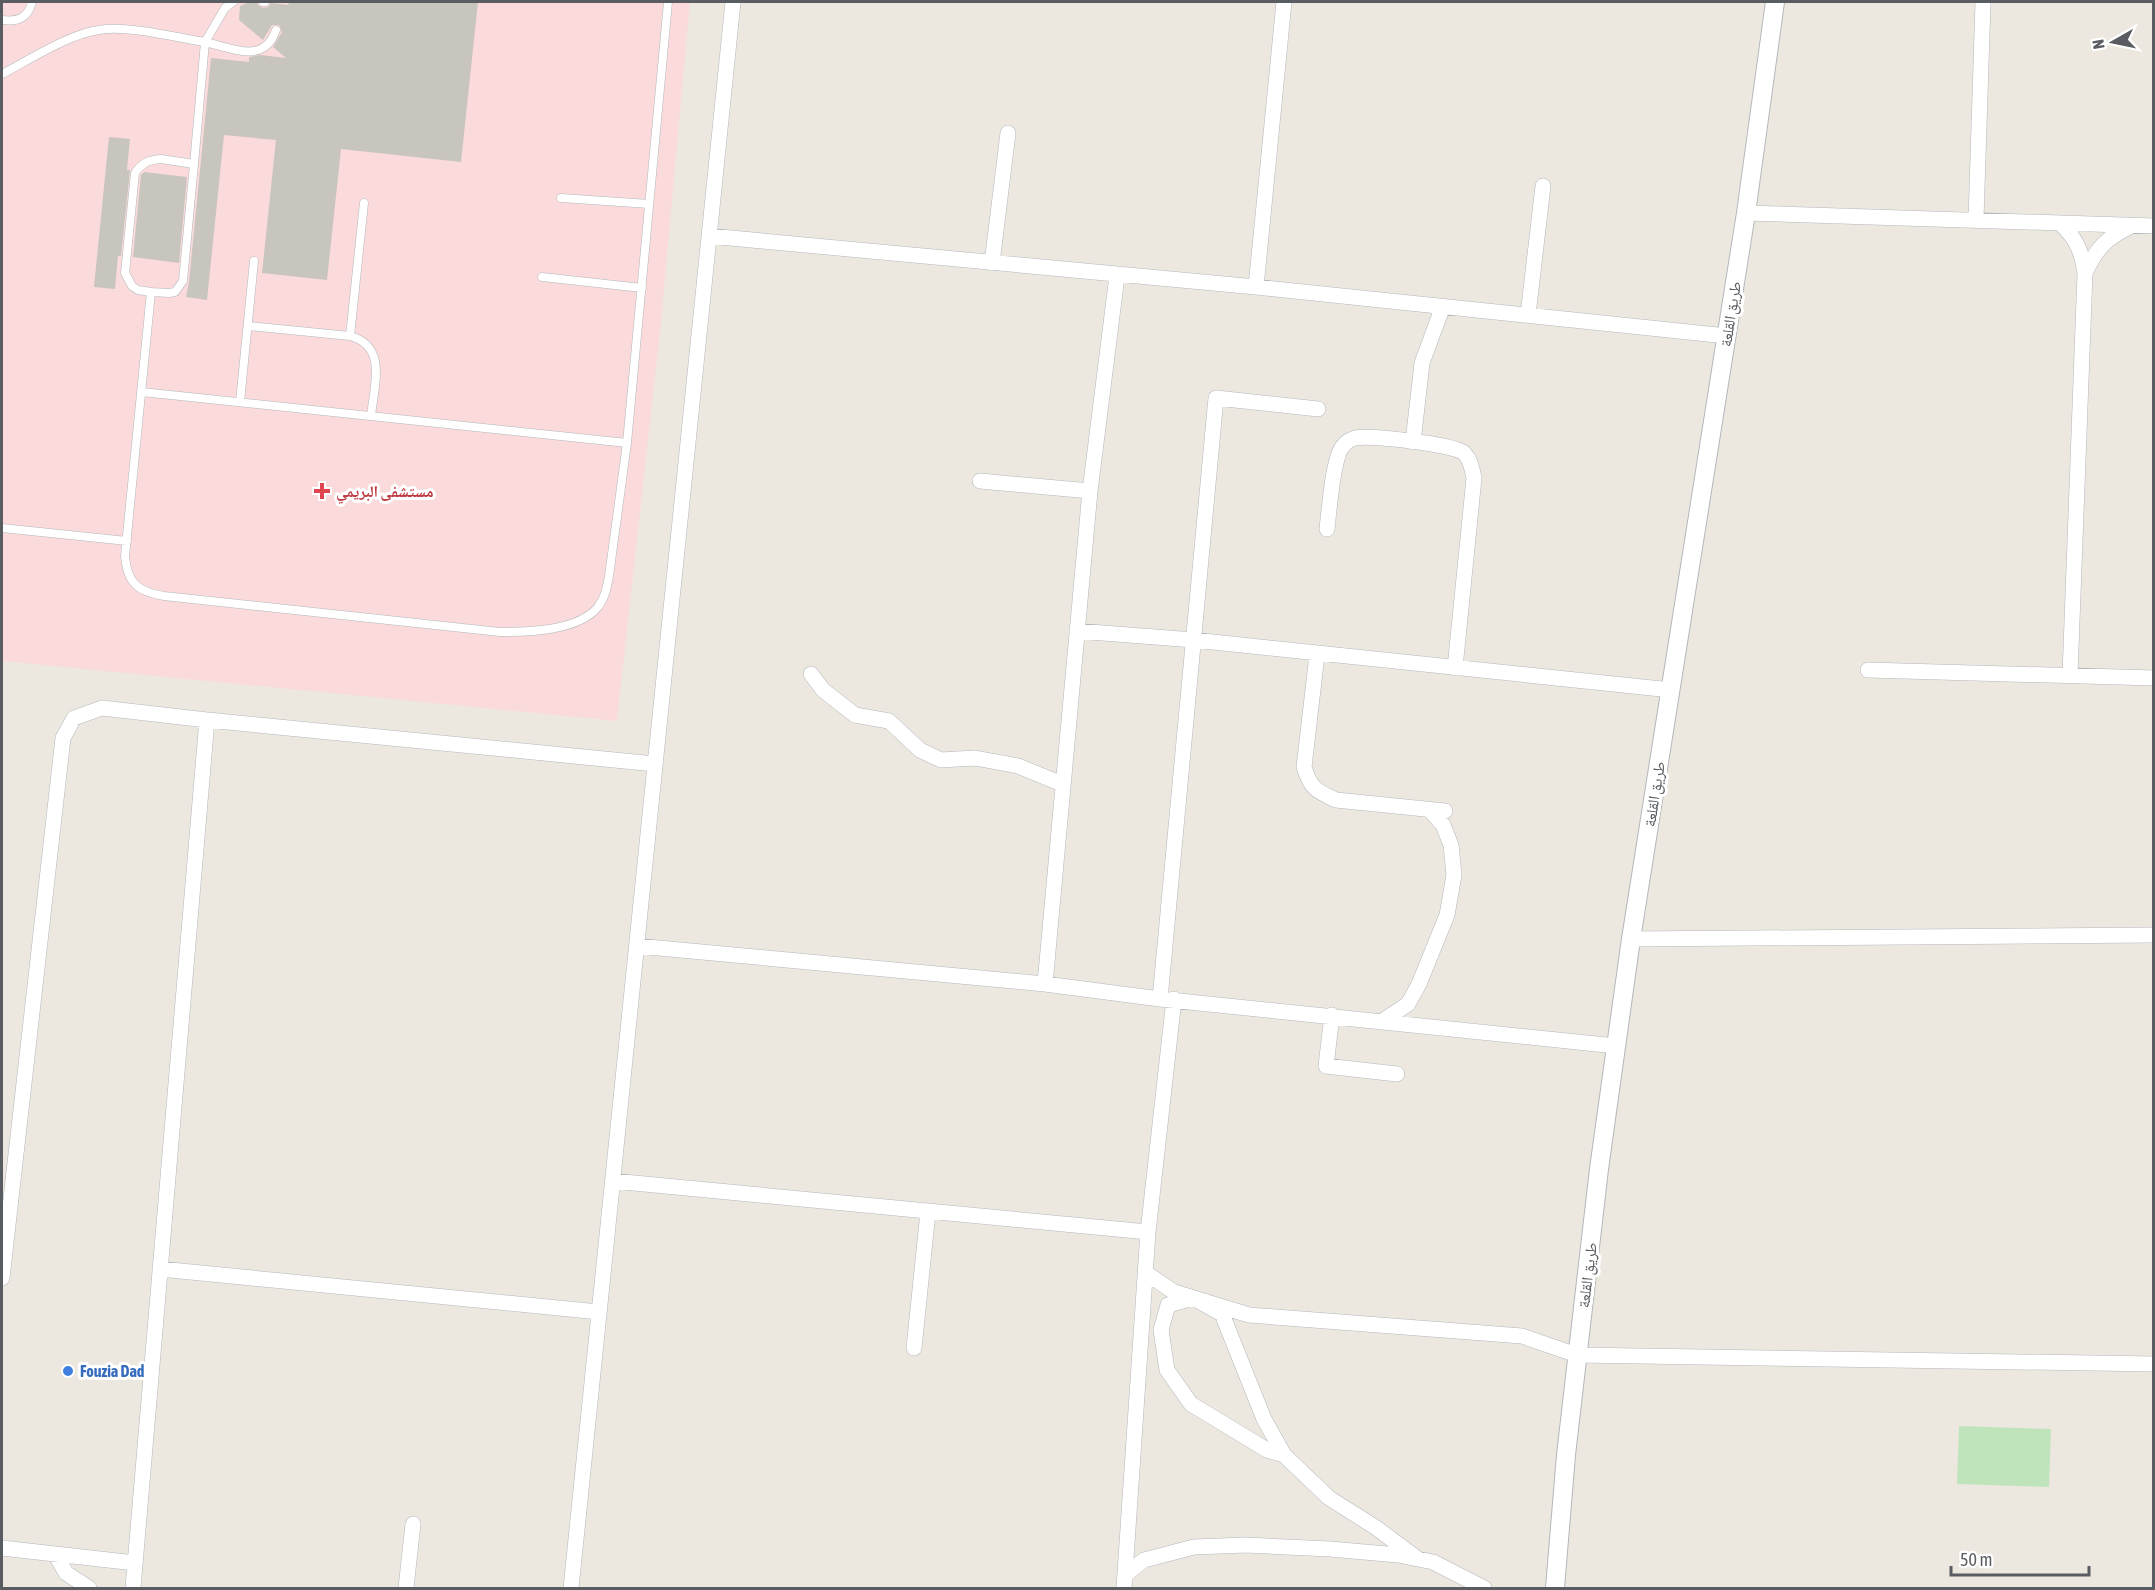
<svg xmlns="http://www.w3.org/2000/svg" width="2155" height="1590" font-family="'Asap Condensed','Noto Naskh Arabic',sans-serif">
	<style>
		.medical { fill: #fadada }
		.green { fill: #bfe4bc }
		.building { fill: #c8c5bf }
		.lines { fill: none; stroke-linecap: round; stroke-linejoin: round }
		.service-casing { stroke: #b3b7bb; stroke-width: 9 }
		.minor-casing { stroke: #b3b7bb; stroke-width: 16 }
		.tertiary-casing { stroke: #b3b7bb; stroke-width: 20 }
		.service { stroke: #fff; stroke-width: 8 }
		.minor { stroke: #fff; stroke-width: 15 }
		.tertiary { stroke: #fff; stroke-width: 18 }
		.health-dot { fill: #e0444e; stroke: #fff; stroke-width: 2 }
		.shop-dot { fill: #3f7fe0; stroke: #fff; stroke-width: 2 }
		.labels { text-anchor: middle; stroke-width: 6; stroke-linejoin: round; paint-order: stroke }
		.street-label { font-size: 16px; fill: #595d61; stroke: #fff }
		.health-label { font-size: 16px; font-weight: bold; fill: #be3a42; stroke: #fff; text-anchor: start }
		.shop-label { font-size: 16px; font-weight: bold; fill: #366cbe; stroke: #fff; text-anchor: start }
	</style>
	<rect width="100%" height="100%" fill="#ece8e0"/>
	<!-- medical -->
	<path class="medical" d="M2,2H690L661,322L617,721L2,661Z"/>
	<!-- green -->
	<path class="green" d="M1959,1426L2051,1429L2049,1487L1957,1484Z"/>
	<!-- building -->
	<path class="building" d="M249,2H257L258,5L263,8L268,7L271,3L288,5L289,2H478L461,162L341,149L327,280L262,273L276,140L224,135L207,300L186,297L189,282L211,58L249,62V57L260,55L286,58L273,47L282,32L279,25H272L263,40L239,20L240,6Z
		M109,137L130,139L127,170H130L121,256H118L115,289L94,287Z
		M144,172L187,177L179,263L133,257L141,175Z"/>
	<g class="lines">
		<defs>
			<path id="service" d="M233,2L225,8L205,42C232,48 264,65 276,30
				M263,2H265
				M2,20C18,22 28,18 32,2
				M2,74C29,60 69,34 99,30C128,25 174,37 205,42L194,164
				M161,159L194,164L183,281L175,292L169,293L151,292L138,290L132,286L125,273L135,173C142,163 148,160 161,159Z
				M561,198L649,204
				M542,277L642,288
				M151,292L125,556C127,583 138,592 164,596L500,632C529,632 578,631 598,607C605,598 607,587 609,576L627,443L668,2
				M248,326L350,336C388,346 374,386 371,416
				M350,336L364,203
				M142,392L627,443
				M240,402L254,261
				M2,528L127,541"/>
			<path id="minor" d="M1746,213L2060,223C2077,240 2081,249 2085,273L2070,675
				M1976,219L1983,2
				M2060,223L2154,226
				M709,236L1256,287L1727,336
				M992,263L1008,133
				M2085,273C2097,248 2105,239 2129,227
				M1256,287L1284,2
				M1528,315L1543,186
				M1413,442L1422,363L1443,306
				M980,481L1090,491L1045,984
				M1090,491L1117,276
				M1327,529C1329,512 1333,454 1344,445C1346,442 1352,439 1355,438C1370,435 1453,444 1464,453C1471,460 1472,469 1474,478L1455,668
				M1077,631L1194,640L1671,690
				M1317,655L1304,767C1311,789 1316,791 1336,800L1445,811
				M1868,670L2154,678
				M811,674L823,690L855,715L889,721L920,750L941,760L975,758L1018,766L1062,784
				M1631,939L2154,935
				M637,946L1045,984L1160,999L1616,1046
				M1160,999L1216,398L1318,409
				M1332,1015L1326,1066L1397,1074
				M1384,1020L1408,1004L1419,984L1447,915L1454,875L1451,845L1443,825L1430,810
				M613,1181L1148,1232
				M160,1269L599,1312
				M1146,1273L1174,1292L1249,1315L1522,1336L1577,1355L2154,1364
				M2,1278L63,738L74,718L102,708L207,720L655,764
				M914,1348L928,1212
				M1284,1455L1267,1450L1191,1404L1167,1370L1161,1330L1168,1305L1193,1298L1222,1314L1264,1419L1284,1455L1329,1498L1375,1527L1418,1559
				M2,1548L135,1563
				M55,1554L66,1573L89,1588
				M1125,1575L1144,1560L1194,1547L1246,1545L1330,1549L1398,1555L1433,1562L1484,1588
				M133,1588L207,720
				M406,1588L413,1524
				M571,1588L733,2
				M1124,1588L1148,1232L1174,999"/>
			<path id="tertiary" d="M1555,1588L1566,1455L1599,1169L1631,939L1746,213L1775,2"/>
		</defs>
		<!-- service casing -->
		<use href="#service" class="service-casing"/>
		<!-- minor casing -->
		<use href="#minor" class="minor-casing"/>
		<!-- tertiary casing -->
		<use href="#tertiary" class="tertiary-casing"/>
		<!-- service -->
		<use href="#service" class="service"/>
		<!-- minor -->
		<use href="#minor" class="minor"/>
		<!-- tertiary -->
		<use href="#tertiary" class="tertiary"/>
	</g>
	<!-- markers -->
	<path class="health-dot" d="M319 482h6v6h6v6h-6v6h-6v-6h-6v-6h6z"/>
	<circle class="shop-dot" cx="68" cy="1371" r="6"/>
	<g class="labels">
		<!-- street labels -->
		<g class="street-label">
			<text transform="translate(1730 314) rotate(-81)" y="6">طريق القلعة</text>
			<text transform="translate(1654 794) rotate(-81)" y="6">طريق القلعة</text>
			<text transform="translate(1587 1275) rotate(-83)" y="6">طريق القلعة</text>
		</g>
		<!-- health labels -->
		<g class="health-label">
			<text x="336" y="497">مستشفى البريمي</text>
		</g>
		<!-- shop labels -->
		<g class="shop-label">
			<text x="80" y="1377">Fouzia Dad</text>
		</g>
	</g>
	<!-- border -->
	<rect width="2155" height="1590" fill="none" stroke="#595d61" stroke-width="6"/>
	<!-- north arrow -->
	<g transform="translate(2113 42) rotate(261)" stroke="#ffffff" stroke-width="4.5" paint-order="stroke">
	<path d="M0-4.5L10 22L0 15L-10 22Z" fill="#595d61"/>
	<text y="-9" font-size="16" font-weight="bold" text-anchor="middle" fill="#595d61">N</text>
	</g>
	<!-- scale -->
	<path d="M1951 1566v9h138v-9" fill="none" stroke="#595d61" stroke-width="3"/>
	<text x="1960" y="1566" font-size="18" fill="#595d61" stroke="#ffffff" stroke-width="4.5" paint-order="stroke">50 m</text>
</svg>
